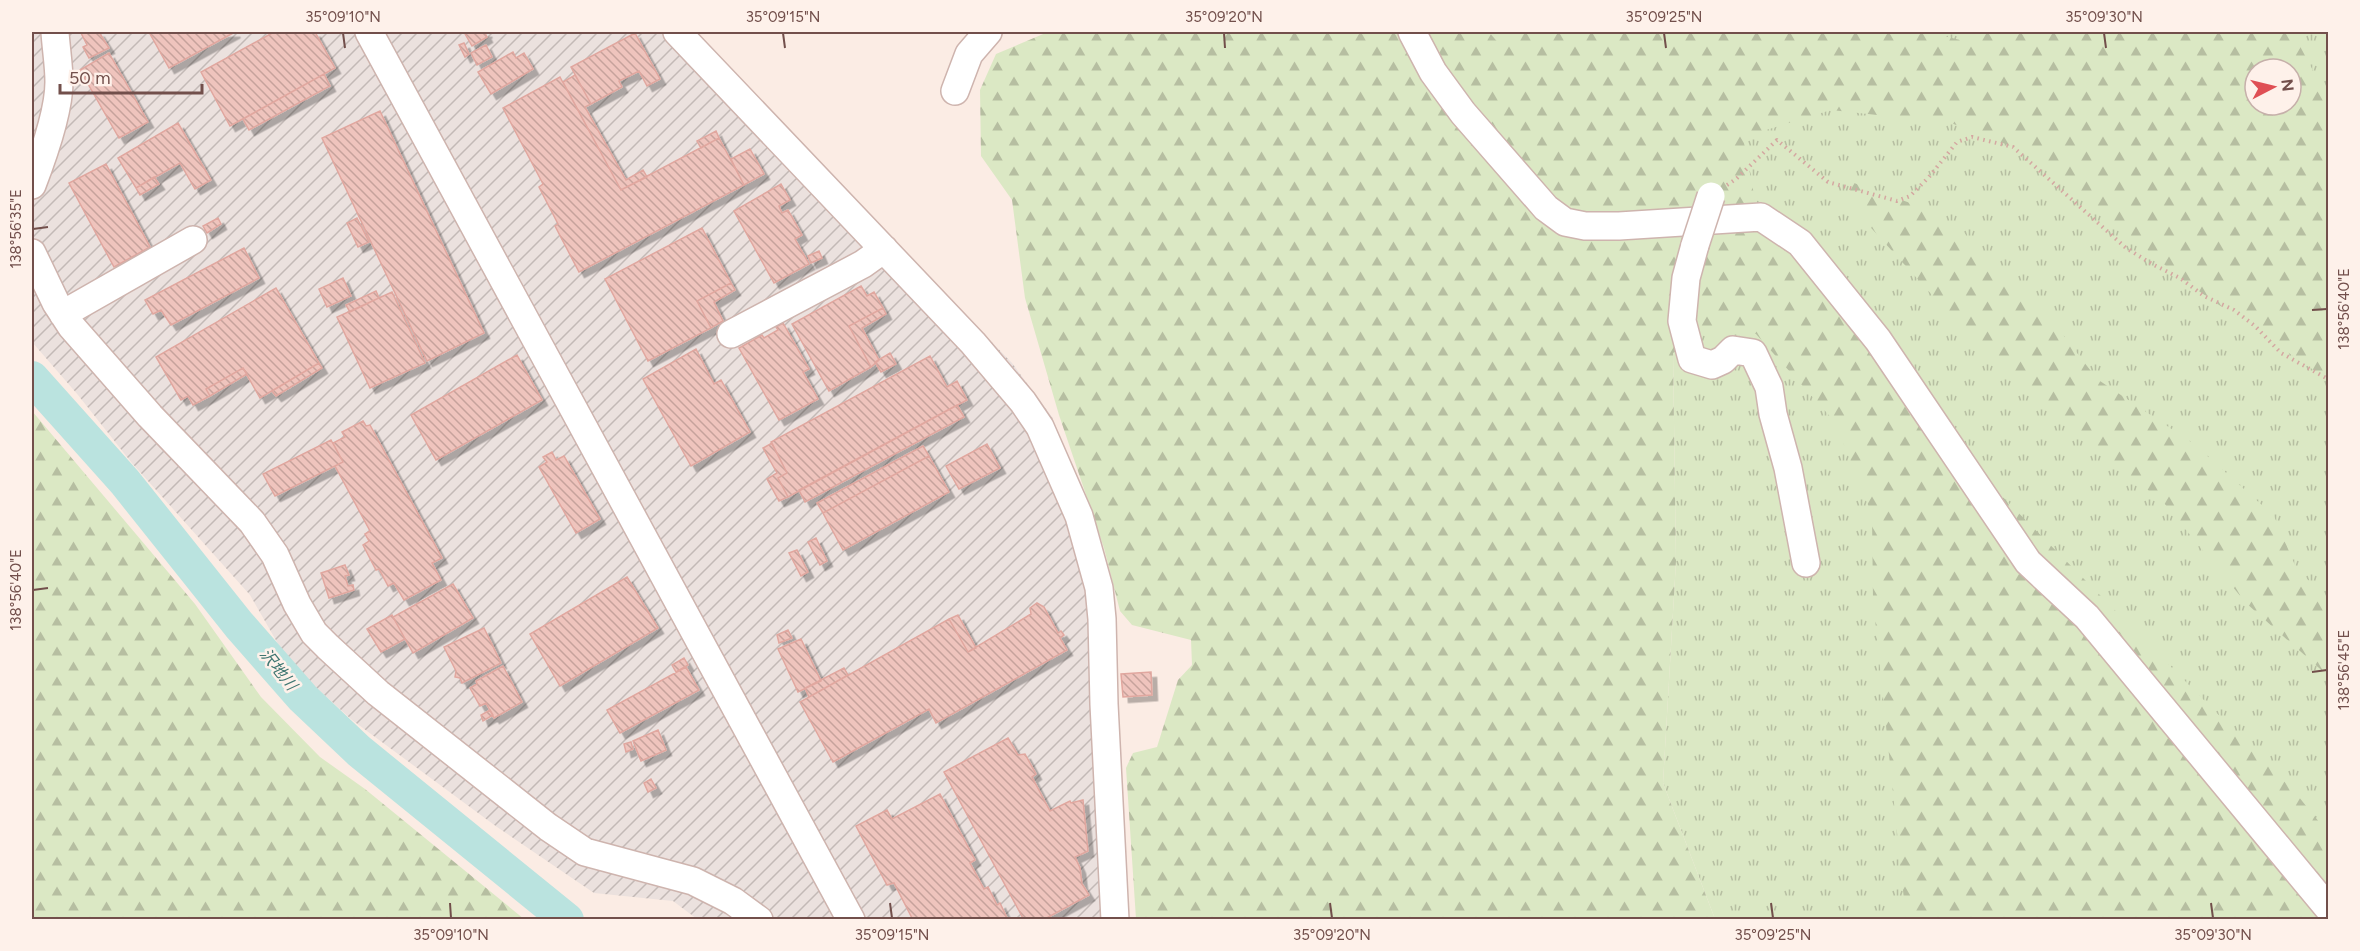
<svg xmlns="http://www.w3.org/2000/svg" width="2360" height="951" font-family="Figtree,'Noto Sans JP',sans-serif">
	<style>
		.industrial { fill: url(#industrial-furrows) }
		.grass { fill: url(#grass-tufts); fill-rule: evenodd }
		.forest { fill: url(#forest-firs); fill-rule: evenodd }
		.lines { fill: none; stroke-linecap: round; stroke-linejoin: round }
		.river { stroke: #bae3df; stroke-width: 34 }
		.building { fill: url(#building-back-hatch); stroke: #e1a79f; stroke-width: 1.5; filter: url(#shadow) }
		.minor-casing { stroke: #ceb4ae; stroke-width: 30 }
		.path { stroke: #d4a7a1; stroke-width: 4; stroke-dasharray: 1.5 4.5; stroke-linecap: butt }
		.minor { stroke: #fff; stroke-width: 27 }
		.minor-bridge-casing { stroke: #ceb4ae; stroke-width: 30; stroke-linecap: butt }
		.minor-bridge { stroke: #fff; stroke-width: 27 }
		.ticks { fill: none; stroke: #724f4b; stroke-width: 2 }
		.labels { text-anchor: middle; stroke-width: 5; stroke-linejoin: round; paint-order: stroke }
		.water-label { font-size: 16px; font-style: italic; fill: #407772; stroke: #fef1ea }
		.neatline { fill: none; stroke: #724f4b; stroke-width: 2 }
		.ticks-label { font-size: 15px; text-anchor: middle; fill: #724f4b }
	</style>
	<defs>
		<pattern id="industrial-furrows" width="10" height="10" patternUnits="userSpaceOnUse" patternTransform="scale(1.5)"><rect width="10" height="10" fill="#ebe1de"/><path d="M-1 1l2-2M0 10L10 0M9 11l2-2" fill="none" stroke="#c3b9b6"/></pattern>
		<pattern id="grass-tufts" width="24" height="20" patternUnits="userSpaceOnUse" patternTransform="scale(1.5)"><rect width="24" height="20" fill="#dbe8c4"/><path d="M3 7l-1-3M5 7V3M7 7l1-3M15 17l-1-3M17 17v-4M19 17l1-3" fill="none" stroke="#b6bea1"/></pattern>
		<pattern id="forest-firs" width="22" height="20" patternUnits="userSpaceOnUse" patternTransform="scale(1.5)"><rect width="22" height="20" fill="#dbe8c4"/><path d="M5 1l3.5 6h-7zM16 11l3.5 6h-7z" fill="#b6bea1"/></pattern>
		<pattern id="building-back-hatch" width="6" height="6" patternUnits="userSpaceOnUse" patternTransform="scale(1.5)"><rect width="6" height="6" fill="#efc4bd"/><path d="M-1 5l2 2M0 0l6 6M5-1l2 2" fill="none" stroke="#c6a29c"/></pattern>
		<filter id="shadow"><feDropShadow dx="5.5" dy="5.5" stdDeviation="0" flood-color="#0004"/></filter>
	</defs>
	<rect width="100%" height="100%" fill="#fbece4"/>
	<!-- industrial -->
	<path class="industrial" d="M32,32H691L1012,363L1052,417L1083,502L1127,919H697L673,901L594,893L497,827L352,720L289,663L250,595L131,462L78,395L32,342Z"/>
	<!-- grass -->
	<path class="grass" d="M1489,32H2328V919H1715L1663,783L1676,561L1673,353L1589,162ZM2255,69H2291V105H2255Z"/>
	<!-- forest -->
	<path class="forest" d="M1048,32H1489L1500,45L1502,32H1928L1964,41L1973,32H2296L2295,37L2317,78L2328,88V380L2180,278L2039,157L1951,123L1831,110L1743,137L1755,200L1814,268L1977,471L2294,791L2328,833V919H1906L1873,600L1872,515L1835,422L1756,334L1710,328L1673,353L1676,561L1663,783L1715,919H1136L1126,768L1133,753L1157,747L1178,680L1192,665L1191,640L1132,625L1120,611L1104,548L1059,415L1025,298L1012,200L981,156L980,90L996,54ZM2255,69H2291V105H2255Z
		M1854,183L1913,204L1958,227L2054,323L2097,379L2194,444L2274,516L2297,570L2328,598V676L2246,603L2164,503L2042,405L1994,363L1863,219L1847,194Z
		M32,411L195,604L261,697L320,757L365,789L524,919H32Z"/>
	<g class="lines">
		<!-- river -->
		<path class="river" d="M32,378L125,482L239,625L303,698L359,751L567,920"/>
	</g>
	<!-- building -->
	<path class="building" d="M84,32H99L109,48L89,58L83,47L87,45L81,33Z
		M149,32H235L169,68Z
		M274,32H315L335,68L230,126L201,72Z
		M464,32H487L485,33L487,37L472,46Z
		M635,33L660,79L647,86L639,71L619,81L622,87L591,104L571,67Z
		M464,43L469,54L465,57L459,45Z
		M486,45L492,57L477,65L471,53Z
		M513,52L516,58L524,53L533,69L491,94L478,72Z
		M109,53L148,122L119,138L80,70Z
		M324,74L330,86L249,130L243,119Z
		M575,75L591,104L585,107L626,180L643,170L647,177L621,190L563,82Z
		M560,77L621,190L719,138L744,185L579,272L555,226L558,224L539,187L543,184L503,108Z
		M380,111L484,333L427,361L322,138Z
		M178,123L211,180L195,189L180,163L136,188L118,158Z
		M716,131L719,138L701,148L697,141Z
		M750,149L764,174L744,185L731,159Z
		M106,164L150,247L114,267L69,183Z
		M154,177L159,184L140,195L136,188Z
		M781,184L790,200L779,206L782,213L788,210L802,235L795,239L809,264L774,283L734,211Z
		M218,218L221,224L207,233L203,226Z
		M357,218L369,242L358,247L347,223Z
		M702,228L731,283L697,301L711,328L648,361L605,279Z
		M244,248L259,278L171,325L161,310L153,314L145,300Z
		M819,251L822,258L811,263L808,256Z
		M343,278L351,296L327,307L319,289Z
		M731,283L735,290L714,302L723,321L711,328L697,301Z
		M861,286L867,296L874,292L883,308L849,326L871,367L829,391L792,324Z
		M276,288L319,363L260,398L243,368L206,389L210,396L193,405L188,396L181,400L156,357Z
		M376,291L379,298L350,312L346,305Z
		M392,292L425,363L370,388L337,317Z
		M883,308L886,314L862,328L879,360L871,367L849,326Z
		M783,323L809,369L803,372L818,399L779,420L739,348L762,335L764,338L778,330L776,327Z
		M696,349L714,384L721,380L750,432L691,466L643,379Z
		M890,353L896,364L881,372L875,362Z
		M517,355L542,400L436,460L411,415Z
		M930,356L947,387L957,381L967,400L788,497L778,478L787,473L771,442Z
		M319,363L322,368L276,396L272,391Z
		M243,368L247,374L210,396L206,389Z
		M957,405L964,417L805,502L799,490Z
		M363,421L366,426L370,425L442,558L432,563L441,580L404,600L394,583L388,586L379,569L376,570L363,545L369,541L365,534L370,531L335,466L343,462L333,443L345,437L342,432Z
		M331,440L343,462L275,496L263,474Z
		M772,443L787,473L778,478L788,497L779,501L767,479L777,473L763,448Z
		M987,444L1000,468L959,489L946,466Z
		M923,446L929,456L823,513L817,503Z
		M552,452L556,460L564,456L600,519L576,533L539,467L547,462L543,457Z
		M929,456L949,492L843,550L823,513Z
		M816,538L827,561L820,565L808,542Z
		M797,550L808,572L801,576L789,553Z
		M345,565L349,575L345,576L348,586L353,585L354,590L329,598L321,573Z
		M627,577L658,628L560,686L530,634Z
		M453,584L473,618L413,653L393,617Z
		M1037,603L1044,607L1058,633L1061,631L1064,635L1060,638L1067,650L936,723L929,709L833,762L800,702L949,619L968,652L1031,614L1030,608Z
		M392,615L405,639L381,652L367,629Z
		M958,615L976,648L968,652L949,619Z
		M484,628L501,663L462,683L460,678L455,677L456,671L444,647Z
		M788,630L792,638L779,643L777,635Z
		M801,639L821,681L798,692L778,649Z
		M684,658L688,665L676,672L672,665Z
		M503,666L522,702L494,718L486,703L480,706L470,688L477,684L476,681Z
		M686,667L699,690L620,733L607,710Z
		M844,668L848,675L809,697L805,688Z
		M1151,672L1152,695L1123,697L1121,674Z
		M490,710L493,715L483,721L481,715Z
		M658,730L666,750L641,761L633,741Z
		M1008,738L1018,755L1025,754L1036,774L1032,777L1050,811L1070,801L1071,803L1083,800L1088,851L1075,857L1080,868L1082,884L1089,895L1043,920H1024L944,772Z
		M631,742L633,749L626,752L624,744Z
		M651,779L656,788L648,792L644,783Z
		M940,794L975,860L970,863L984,889L988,887L997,905L1000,903L1008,920H913L894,883L887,885L856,826L887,810L892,819Z"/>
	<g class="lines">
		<defs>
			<path id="minor" d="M369,32L851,920
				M677,32L973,343L1023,402L1040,427L1079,516L1099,588L1102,619L1104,704L1115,920
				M1412,32L1433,72L1463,113L1546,208L1565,222L1585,226H1619L1761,217L1800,243L1878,340L2028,562L2087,617L2328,908
				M955,91L969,54L988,32
				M32,185C42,159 59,111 59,82C59,66 56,48 55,32
				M1695,245L1686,278L1682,321L1692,359L1712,365L1723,360L1733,350L1753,353L1769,387L1773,414L1788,468L1806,563
				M32,253L56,303L71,326L150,416L252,522L275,555L297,604L314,633L328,647L378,693L548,827L585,852L693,881L733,901L759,920
				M63,314L193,240
				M731,334L863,264L884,249"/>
		</defs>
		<!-- minor casing -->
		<use href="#minor" class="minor-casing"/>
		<!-- path -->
		<path class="path" d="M1727,185L1736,179L1777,140L1828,182L1897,201L1910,196L1929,177L1957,142L1972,137L2013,147L2126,248L2152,264L2180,278L2204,296L2234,310L2255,326L2281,353L2328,379"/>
		<!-- minor -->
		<use href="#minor" class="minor"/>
		<defs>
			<path id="minor-bridge" d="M1695,245L1711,196"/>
		</defs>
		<!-- minor-bridge casing -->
		<use href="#minor-bridge" class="minor-bridge-casing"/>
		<!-- minor-bridge -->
		<use href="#minor-bridge" class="minor-bridge"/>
	</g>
	<!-- ticks -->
	<path class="ticks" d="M343,33L345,48M783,33L785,48M1224,33L1225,48M1664,33L1666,48M2104,33L2106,48M33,229L48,227M2312,310L2327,309M33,590L48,588M2312,672L2327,670M450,903L451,918M890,903L892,918M1330,903L1332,918M1771,903L1773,918M2211,903L2213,918"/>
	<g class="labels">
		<!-- water labels -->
		<g class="water-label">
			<text transform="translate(279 669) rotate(51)" y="6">沢地川</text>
		</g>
	</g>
	<!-- border -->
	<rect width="2360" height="951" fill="none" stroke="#fef1ea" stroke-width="66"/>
	<!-- north arrow -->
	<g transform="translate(2273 87) rotate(83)"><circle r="28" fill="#fef1ea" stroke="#c6b0aa" stroke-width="1.5"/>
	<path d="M0-4.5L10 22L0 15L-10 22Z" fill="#df4f54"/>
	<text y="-9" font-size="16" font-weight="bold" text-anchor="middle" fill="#724f4b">N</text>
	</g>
	<!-- scale -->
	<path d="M60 84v9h142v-9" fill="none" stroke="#724f4b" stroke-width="3"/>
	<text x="69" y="84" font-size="18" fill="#724f4b" stroke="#fef1ea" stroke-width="4.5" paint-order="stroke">50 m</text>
	<rect x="33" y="33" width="2294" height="885" class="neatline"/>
	<g class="ticks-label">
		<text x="343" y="22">35°09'10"N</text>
		<text x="783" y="22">35°09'15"N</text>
		<text x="1224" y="22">35°09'20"N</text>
		<text x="1664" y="22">35°09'25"N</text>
		<text x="2104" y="22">35°09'30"N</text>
		<text transform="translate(16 229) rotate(-90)" y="5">138°56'35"E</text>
		<text transform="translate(2344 309) rotate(-90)" y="5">138°56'40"E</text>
		<text transform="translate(16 590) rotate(-90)" y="5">138°56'40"E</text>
		<text transform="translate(2344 670) rotate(-90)" y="5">138°56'45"E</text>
		<text x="451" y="940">35°09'10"N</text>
		<text x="892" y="940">35°09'15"N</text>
		<text x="1332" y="940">35°09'20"N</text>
		<text x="1773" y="940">35°09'25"N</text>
		<text x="2213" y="940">35°09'30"N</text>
	</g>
</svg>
